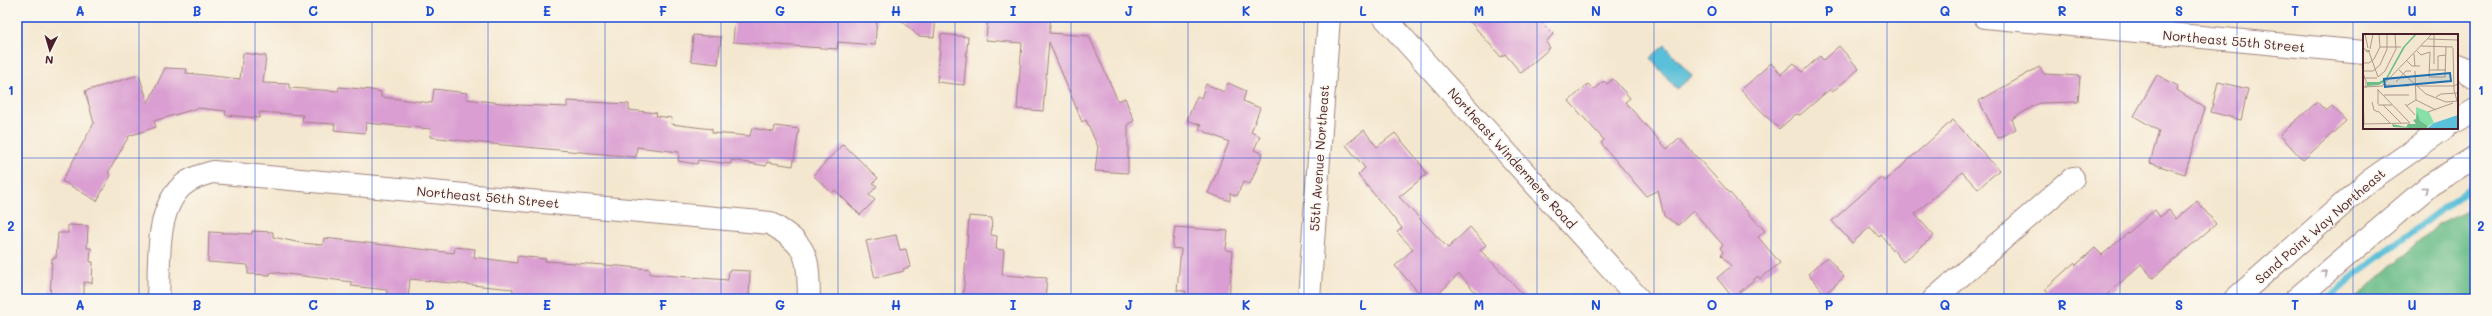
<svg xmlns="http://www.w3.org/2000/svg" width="2492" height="316" font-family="Mali,sans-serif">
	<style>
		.forest { fill: #6dbe8a; stroke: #5c6e5a }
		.water { fill: #5abfd8; stroke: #526f82 }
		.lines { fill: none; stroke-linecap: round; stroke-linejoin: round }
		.stream { stroke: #5abfd8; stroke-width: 7 }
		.building { fill: #da9ed2 }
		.street-casing { stroke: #9f837d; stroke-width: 24 }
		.primary-casing { stroke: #9f837d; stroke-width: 24 }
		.street { stroke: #fff; stroke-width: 22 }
		.primary { stroke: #fff; stroke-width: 22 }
		.oneway { stroke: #ae9aa0 }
		.grid { fill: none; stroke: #1d4ed8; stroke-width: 1; stroke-opacity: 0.55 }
		.labels { text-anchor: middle; stroke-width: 3; stroke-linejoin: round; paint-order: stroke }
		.street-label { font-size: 13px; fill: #4a1f2b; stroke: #fbf7ec }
		.inset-road { fill: none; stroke: #b0978d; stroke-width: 1 }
		.view { fill: #1f6fb2; fill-opacity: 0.15; stroke: #1f6fb2; stroke-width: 2 }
		.inset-edge { fill: none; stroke: #4a1f2b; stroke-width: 2 }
		.neatline { fill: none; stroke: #1d4ed8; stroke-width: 1.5 }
		.grid-label { font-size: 13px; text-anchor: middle; font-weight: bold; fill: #1d4ed8 }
	</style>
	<rect width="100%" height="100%" fill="#fbf7ec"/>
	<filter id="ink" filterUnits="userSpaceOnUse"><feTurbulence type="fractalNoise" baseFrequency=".025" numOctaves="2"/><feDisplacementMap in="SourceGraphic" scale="8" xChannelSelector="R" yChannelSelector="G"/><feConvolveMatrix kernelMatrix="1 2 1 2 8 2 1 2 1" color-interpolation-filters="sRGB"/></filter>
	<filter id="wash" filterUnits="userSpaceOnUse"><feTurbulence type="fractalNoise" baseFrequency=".012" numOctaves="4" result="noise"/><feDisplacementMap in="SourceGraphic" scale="16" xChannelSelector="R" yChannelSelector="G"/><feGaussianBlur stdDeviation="0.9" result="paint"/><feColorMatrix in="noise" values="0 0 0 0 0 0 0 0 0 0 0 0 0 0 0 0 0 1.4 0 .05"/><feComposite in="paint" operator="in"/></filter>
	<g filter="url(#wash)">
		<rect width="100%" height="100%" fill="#f4e7cf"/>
		<!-- forest -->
		<path class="forest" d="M2475,207V299H2354L2438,225Z"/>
		<!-- water -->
		<path class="water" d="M1665,45L1692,76L1677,89L1650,58Z"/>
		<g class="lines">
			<!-- stream -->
			<path class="stream" d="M2328,299L2355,275L2475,184"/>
		</g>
		<g id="blocks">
			<!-- building -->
			<path class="building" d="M735,17H877L875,45L838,42L837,49L733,42Z
				M898,17H936L934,37L918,36Z
				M988,17H1051L1049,33L1089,36L1118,101L1125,98L1134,121L1128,124V173L1095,171L1098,147L1086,120L1082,122L1049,42L1043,111L1017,109L1022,43L986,40Z
				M1466,17H1536L1553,34L1546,42L1550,48L1521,73L1505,54L1501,57Z
				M941,34L968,37L964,85L937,82Z
				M693,35L721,37L718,64L691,61Z
				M1839,46L1859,69L1832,92L1830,89L1800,115L1796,114L1779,129L1741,90L1771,63L1781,74L1794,63L1802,72L1820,56L1823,60Z
				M243,53L266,56L263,83L289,84V88L338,91L339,87L372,90L381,92V97L432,103L434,89L467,93L466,99L519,105L567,107V101L629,104V110L657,113L656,116L672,118L671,124L712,129V133L750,136L752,128L774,132L775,126L799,129L793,166L767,162L766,166L731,160V164L698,160L697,164L678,161L679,152L637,147L636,157L492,144L430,137L431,129L366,123L365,133L334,130L335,124L302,122L303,115L260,112L259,118L225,115L226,111L198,108L154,121L156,127L129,136L108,173L111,175L97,201L62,181L94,123L85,91L139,75L148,103L165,68L187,69L186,73L240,79Z
				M2039,67L2044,74L2080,76L2078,102L2039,103L2012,119L2016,129L1998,138L1979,101Z
				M2157,75L2178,86L2177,90L2205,108L2185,174L2150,163L2159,131L2134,116Z
				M1613,79L1630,98L1625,102L1667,149L1679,138L1765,231L1758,237L1780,263L1760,279L1758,276L1733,298L1717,278L1731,266L1721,255L1723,252L1720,248L1723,245L1693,211L1678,225L1664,216L1658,190L1646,196L1601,143L1604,140L1569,101L1588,84L1594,90L1604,81L1607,84Z
				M2218,82L2248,89L2241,120L2211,112Z
				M1228,83L1246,91L1243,101L1260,108L1251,132L1260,136L1254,150L1263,153L1250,184L1243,182L1237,196L1230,193V201L1208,193L1229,142L1199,129L1201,125L1187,120L1197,96L1201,98L1206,84L1224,92Z
				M2317,102L2326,111L2332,106L2346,121L2303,160L2280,135Z
				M1953,120L1999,170L1978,189L1962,172L1915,214L1934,236L1903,262L1881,235L1879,237L1870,227L1852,243L1832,221L1881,177L1885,181Z
				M1364,130L1377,147L1395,133L1417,159L1427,174L1399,197L1448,248L1470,227L1486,245L1480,250L1528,299H1482L1459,274L1433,299H1425L1395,266L1413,249L1397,232L1402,228L1358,175L1365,168L1346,145Z
				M843,144L878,178L873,183L877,186L869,195L875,200L860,215L835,190L832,193L813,175Z
				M2197,201L2216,224L2153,278L2141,264L2102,299H2054L2045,289L2074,263L2076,265L2095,248L2102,255L2155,210L2160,217L2169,210L2176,219Z
				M969,216L992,218L991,235L997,236L996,249L1004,250L1002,275L1047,278L1045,299H963Z
				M68,225L88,226L87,248H91L90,262H93L92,283L84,282V299H50L52,258H56L58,233H68Z
				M1175,227L1228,231L1226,250L1233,251L1229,299H1185L1186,291H1177L1181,249L1172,248Z
				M252,231L273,232V237L301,243L323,245L324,238L454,253L455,247L475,249L474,257L517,263V256L546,259L545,261L619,266L650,269V274L728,280L729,270L750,271L749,299L677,296V299H512L513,289L410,279L408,299H404L386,297L387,290L351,286L352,282L271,272L270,275L248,274V265L208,262L209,232L252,234Z
				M896,235L900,250L906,249L910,267L903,269L904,271L875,278L866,241Z
				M1827,257L1844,277L1825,294L1808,274Z"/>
		</g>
	</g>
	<g filter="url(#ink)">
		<use href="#blocks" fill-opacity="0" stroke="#9f837d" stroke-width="1"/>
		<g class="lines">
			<defs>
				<path id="street" d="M1384,17L1639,299
					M1985,17L2364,52
					M2457,65L2475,78
					M158,299C160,265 154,212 182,186C191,178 202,175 213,172L770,223C809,247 808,255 809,299
					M1309,299L1329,17
					M1934,299L2073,178"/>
				<path id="primary" d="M2457,121L2475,110
					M2235,299L2369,181L2445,128
					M2296,299L2430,185L2475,157"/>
			</defs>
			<!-- street casing -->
			<use href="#street" class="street-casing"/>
			<!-- primary casing -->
			<use href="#primary" class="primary-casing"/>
			<!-- street -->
			<use href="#street" class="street"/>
			<!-- primary -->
			<use href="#primary" class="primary"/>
		</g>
		<!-- one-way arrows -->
		<defs><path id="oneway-chevron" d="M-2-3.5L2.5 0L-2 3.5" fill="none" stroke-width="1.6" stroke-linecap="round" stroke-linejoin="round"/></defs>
		<g class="oneway">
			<use href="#oneway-chevron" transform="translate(2425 189) rotate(-39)"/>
			<use href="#oneway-chevron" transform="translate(2325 273) rotate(-41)"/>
		</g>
	</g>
	<!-- grid -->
	<path class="grid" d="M139,17V299M255,17V299M372,17V299M488,17V299M605,17V299M721,17V299M838,17V299M955,17V299M1071,17V299M1188,17V299M1304,17V299M1421,17V299M1537,17V299M1654,17V299M1771,17V299M1887,17V299M2004,17V299M2120,17V299M2237,17V299M2353,17V299M17,158H2475"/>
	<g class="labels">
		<!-- street labels -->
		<g class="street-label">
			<text transform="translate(2234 41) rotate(5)" y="5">Northeast 55th Street</text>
			<text transform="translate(1319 158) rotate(-86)" y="5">55th Avenue Northeast</text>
			<text transform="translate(1512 158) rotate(48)" y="5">Northeast Windermere Road</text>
			<text transform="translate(488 197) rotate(5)" y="5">Northeast 56th Street</text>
			<text transform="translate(2320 226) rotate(-41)" y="5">Sand Point Way Northeast</text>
		</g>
	</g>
	<!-- overview -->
	<g transform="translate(2363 34)">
		<rect width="95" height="95" fill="#f4e7cf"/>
		<path d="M53,73L66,78L71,89L65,92L53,90Z" fill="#87e0a5"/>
		<path d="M52,0H54L42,13L23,47L16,51L4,52V48H16L23,44L40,13ZM54,78L57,87L65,92L63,95L30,93L29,90L43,93L45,90H53L50,86L53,85Z" fill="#6dbe8a"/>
		<path d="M95,81V95H63L71,89Z" fill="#5abfd8"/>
		<path class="inset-road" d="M2,0L5,14M71,0V30M65,5L95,6M58,12L90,13M0,13L4,18L7,17L3,16M17,13H38M90,14L91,56L94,67M7,15L10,0M54,17L58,21L67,18L66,43H82L83,13M6,18L15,43M51,20L52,32M44,27L49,32H57M0,29H6L11,25L17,13L16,0M36,36L63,60L83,68L95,67M66,36H83M75,36V22L83,21M0,37H10L17,31L24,15V0M52,37L53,66M0,39L2,44H14M0,43L3,46V54M15,43L22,37L33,15L32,0M33,48L43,37H48M22,51L46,52M19,52L69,0M54,52H91L95,50M0,53L20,52M15,55V70M15,56L47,89M0,60L1,90M21,61H46M73,63L78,60L95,59M9,68L11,76L15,78M42,70L52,81M15,71H29M20,71L38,89M43,72L53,66L73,76M15,77L27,89M65,78L90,69M0,90L47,89"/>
		<path class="view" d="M87,39L88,47L22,53L21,45Z"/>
		<rect width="95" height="95" class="inset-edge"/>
	</g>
	<!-- margin -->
	<rect width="2492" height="316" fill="none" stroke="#fbf7ec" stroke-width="44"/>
	<!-- north arrow -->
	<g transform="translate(50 50) rotate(185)" stroke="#fbf7ec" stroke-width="3" paint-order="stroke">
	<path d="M0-3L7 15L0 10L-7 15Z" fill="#4a1f2b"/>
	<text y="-6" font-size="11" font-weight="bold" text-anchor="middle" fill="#4a1f2b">N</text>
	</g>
	<rect x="22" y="22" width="2448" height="272" class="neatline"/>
	<g class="grid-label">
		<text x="80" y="16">A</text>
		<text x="197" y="16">B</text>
		<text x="313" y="16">C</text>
		<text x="430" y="16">D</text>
		<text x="547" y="16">E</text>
		<text x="663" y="16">F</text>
		<text x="780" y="16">G</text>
		<text x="896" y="16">H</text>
		<text x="1013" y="16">I</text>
		<text x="1129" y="16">J</text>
		<text x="1246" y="16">K</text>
		<text x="1363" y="16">L</text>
		<text x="1479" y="16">M</text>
		<text x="1596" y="16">N</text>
		<text x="1712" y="16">O</text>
		<text x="1829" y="16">P</text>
		<text x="1945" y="16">Q</text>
		<text x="2062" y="16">R</text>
		<text x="2179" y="16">S</text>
		<text x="2295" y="16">T</text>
		<text x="2412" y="16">U</text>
		<text x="11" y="95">1</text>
		<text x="2481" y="95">1</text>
		<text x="11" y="231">2</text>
		<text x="2481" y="231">2</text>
		<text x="80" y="310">A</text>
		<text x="197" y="310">B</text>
		<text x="313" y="310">C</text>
		<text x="430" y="310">D</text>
		<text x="547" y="310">E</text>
		<text x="663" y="310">F</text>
		<text x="780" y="310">G</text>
		<text x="896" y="310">H</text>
		<text x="1013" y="310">I</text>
		<text x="1129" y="310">J</text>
		<text x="1246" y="310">K</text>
		<text x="1363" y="310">L</text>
		<text x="1479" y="310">M</text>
		<text x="1596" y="310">N</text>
		<text x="1712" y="310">O</text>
		<text x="1829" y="310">P</text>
		<text x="1945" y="310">Q</text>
		<text x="2062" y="310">R</text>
		<text x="2179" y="310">S</text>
		<text x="2295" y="310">T</text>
		<text x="2412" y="310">U</text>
	</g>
</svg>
